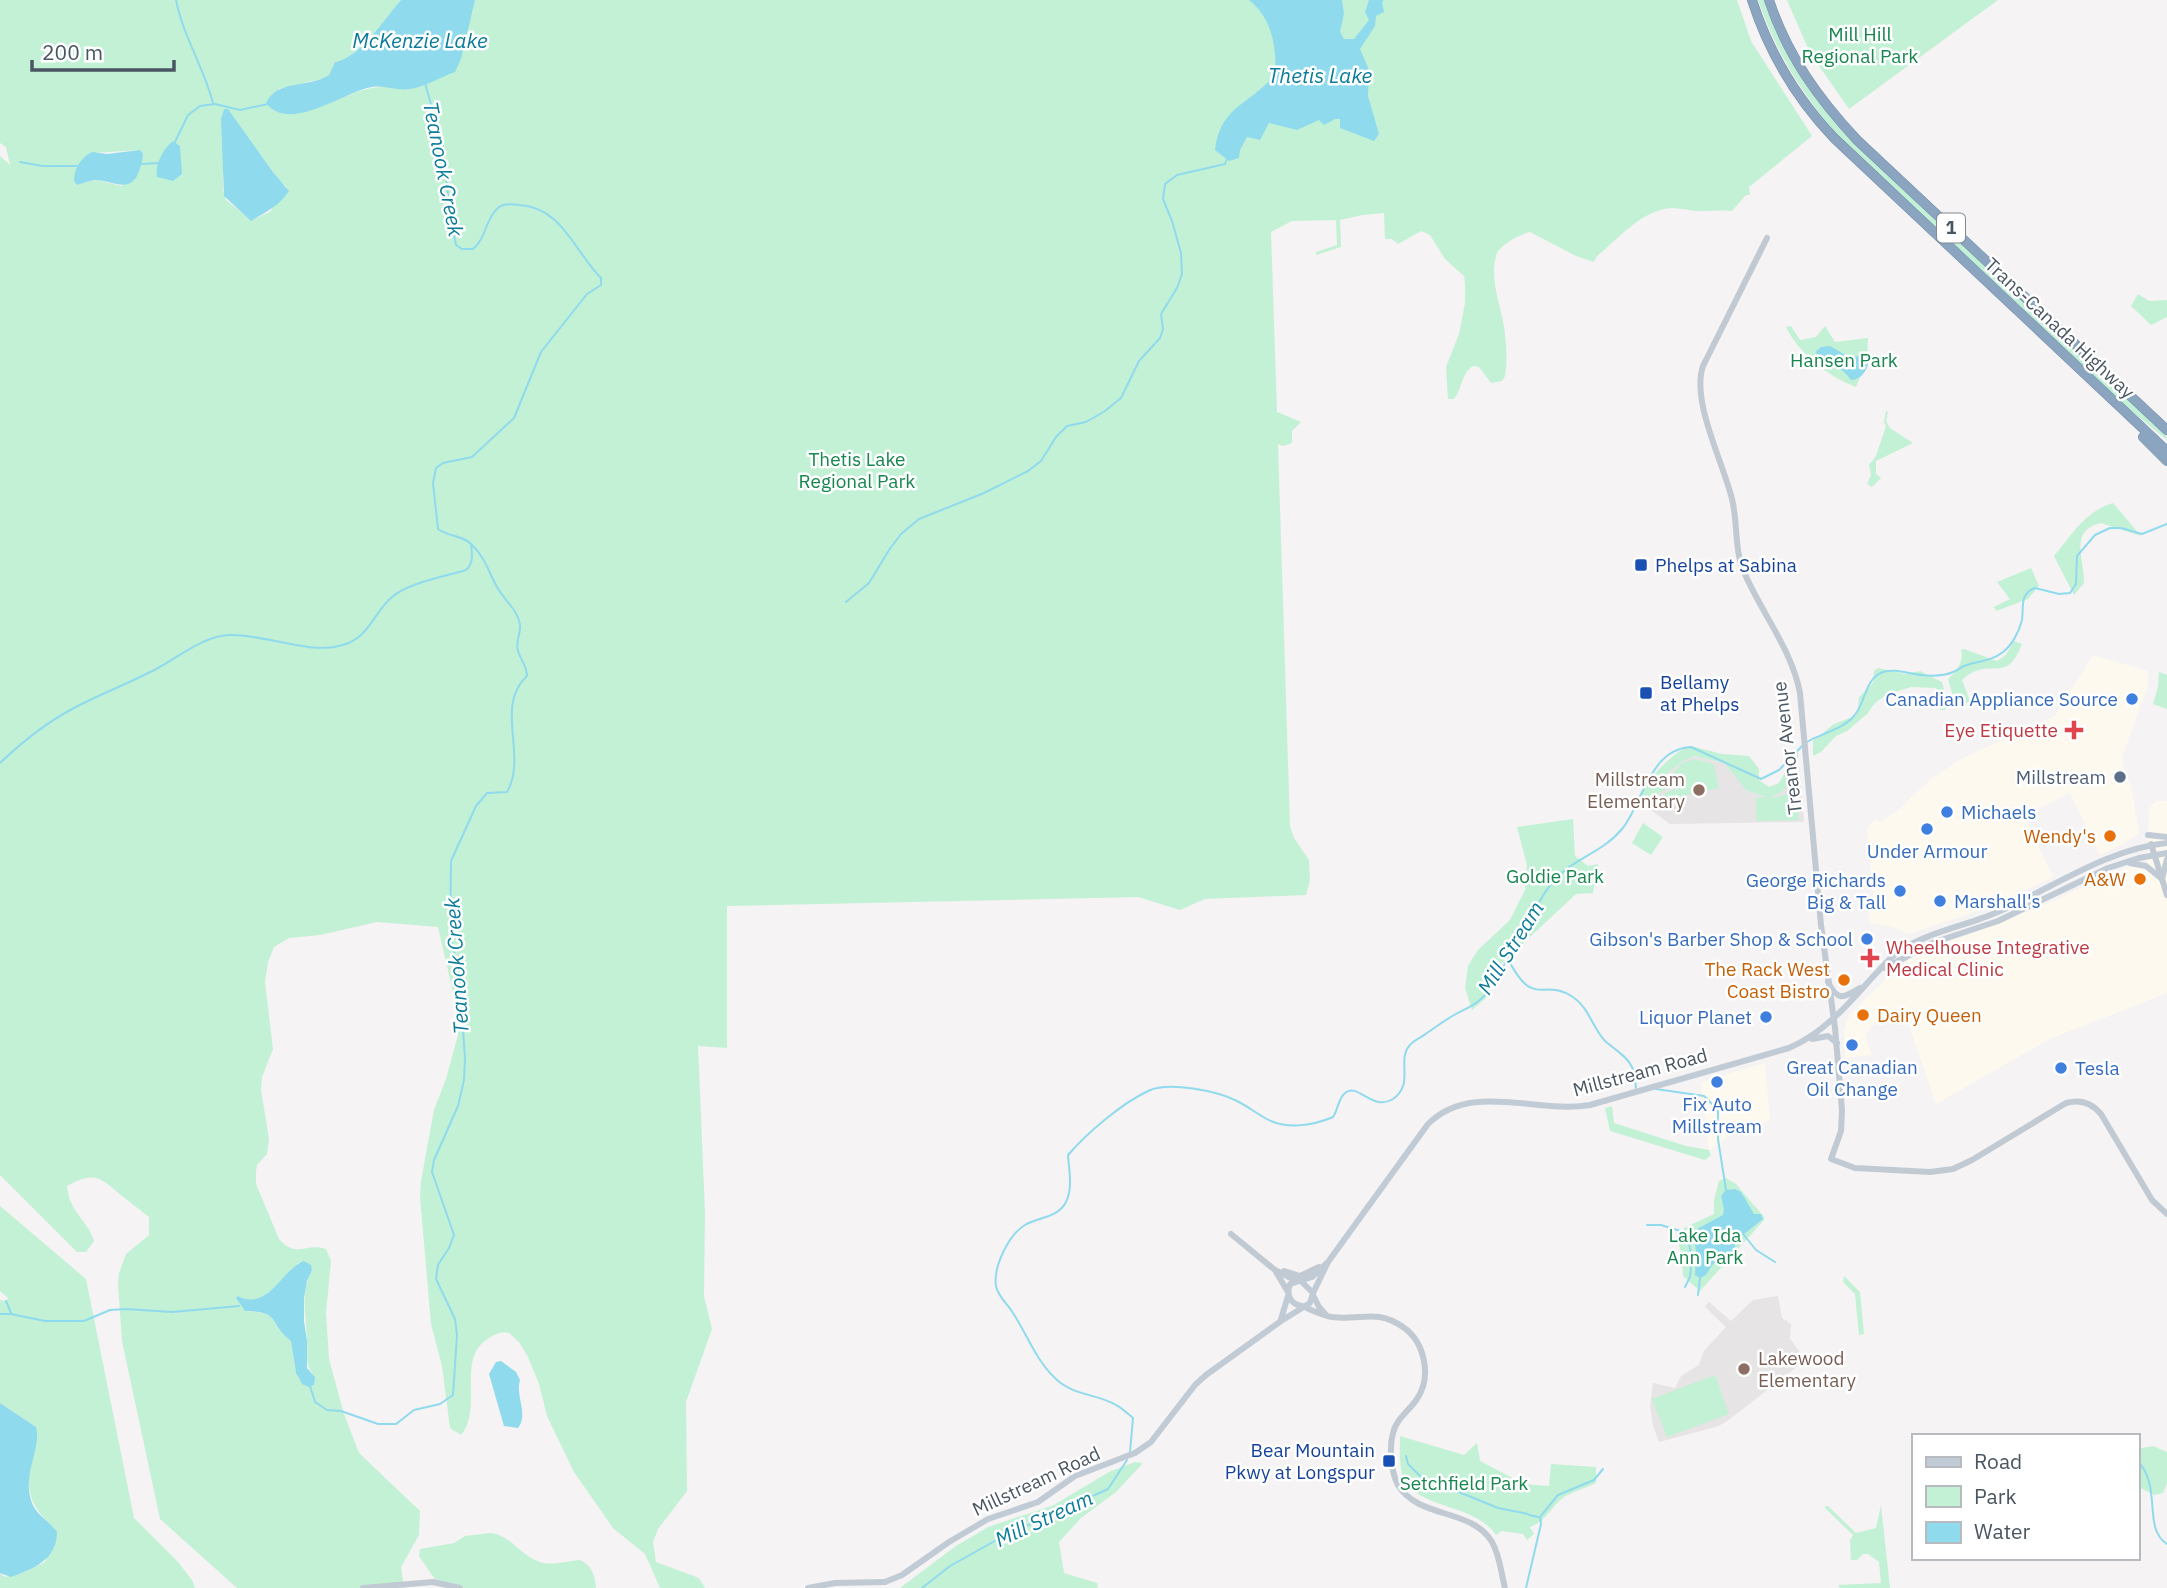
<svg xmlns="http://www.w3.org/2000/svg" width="2167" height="1588" font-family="'IBM Plex Sans',sans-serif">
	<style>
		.commercial { fill: #fdf9ef }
		.education { fill: #e6e4e5 }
		.green { fill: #c3f1d5; fill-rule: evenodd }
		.water { fill: #90daee }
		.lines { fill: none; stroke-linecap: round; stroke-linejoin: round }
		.stream { stroke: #90daee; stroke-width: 2 }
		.motorway-casing { stroke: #7690ad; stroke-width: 10 }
		.tertiary { stroke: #c1cad2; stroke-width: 6 }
		.secondary { stroke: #c1cbd6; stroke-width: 6 }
		.motorway { stroke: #8ba5c1; stroke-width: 9 }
		.transit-dot { fill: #1a4fb4; stroke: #fff; stroke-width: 2.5 }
		.shop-dot { fill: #3f7fe0; stroke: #fff; stroke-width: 2.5 }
		.health-dot { fill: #e0444e; stroke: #fff; stroke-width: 2.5 }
		.service-dot { fill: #5c6f8a; stroke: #fff; stroke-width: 2.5 }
		.education-dot { fill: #8d6e63; stroke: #fff; stroke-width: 2.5 }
		.food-dot { fill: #e8710a; stroke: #fff; stroke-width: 2.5 }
		.labels { text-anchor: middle; stroke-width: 5; stroke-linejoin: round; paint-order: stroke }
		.shield { fill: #fff; stroke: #808990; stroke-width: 2 }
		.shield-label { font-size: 18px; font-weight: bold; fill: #4a5661 }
		.park-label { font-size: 19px; fill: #17864f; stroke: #fff }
		.street-label { font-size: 19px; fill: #4a5661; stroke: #fff }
		.transit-label { font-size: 19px; fill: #164399; stroke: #fff; text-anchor: start }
		.shop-label { font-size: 19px; fill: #366cbe; stroke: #fff; text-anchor: end }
		.health-label { font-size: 19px; fill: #be3a42; stroke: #fff; text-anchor: end }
		.service-label { font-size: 19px; fill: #4e5e75; stroke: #fff; text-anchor: end }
		.education-label { font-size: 19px; fill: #785e54; stroke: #fff; text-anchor: end }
		.food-label { font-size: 19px; fill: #c56008; stroke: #fff; text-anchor: end }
		.water-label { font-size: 21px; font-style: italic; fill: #0c7c9b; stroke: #fff }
	</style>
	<rect width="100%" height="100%" fill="#f5f3f3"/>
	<!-- commercial -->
	<path class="commercial" d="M2093,655L2148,671V686L2122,757L2123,766L2131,786L2139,833L2123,844L2100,855L2070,793L2024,816L2053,877L1992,906L1909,934L1893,927L1869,923V905L1874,904L1867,829L1875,819L1880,822L1898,810L1932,778L1961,759L2055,716Z
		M2156,801H2167V993L2050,1039L1936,1104L1905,1013L1877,1022L1865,1034L1872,1055L1845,1058L1844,1029L1850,1014L1889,976L1893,978L1890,970L1927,950L2056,900L2113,872L2147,863L2149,808Z
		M1765,1063L1770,1120L1729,1136L1709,1151L1701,1082Z"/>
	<!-- education -->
	<path class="education" d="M1694,756L1724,763L1746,790L1766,797L1794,773L1799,764L1804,822L1670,824L1652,811L1645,809L1650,802L1648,796L1665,775L1683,761Z
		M1778,1296L1782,1318L1791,1324L1790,1339L1806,1360L1726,1422L1716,1427L1659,1442L1653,1426L1650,1406L1653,1383L1675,1388L1681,1376L1699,1365L1704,1351L1726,1327L1705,1307L1709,1302L1731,1321L1753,1300Z"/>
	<!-- green -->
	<path class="green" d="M0,0H401C384,19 361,57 335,62L329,75L325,78L278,89L291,113C324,112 350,88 382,87L430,0H1737L1751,41L1812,136L1749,187L1750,195H1746L1732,211C1721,210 1714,211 1704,211C1693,212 1682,208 1671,208C1642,210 1618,239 1597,256L1594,262L1576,256L1530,232C1519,235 1499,245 1496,256C1490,277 1499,301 1503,321C1506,338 1508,359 1505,376L1502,381L1491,383L1479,367L1473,366C1462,372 1462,389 1454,399H1448L1446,367L1459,334L1465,303V283L1464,276L1445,259L1430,235L1421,231L1398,244L1392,239H1385L1384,213L1362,215L1340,220L1341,247L1316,255V252L1337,245L1336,220L1292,221L1271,232L1277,412L1301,422L1292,431V443L1283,446L1278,444L1290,826L1294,838L1309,860L1310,880L1306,895L1205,899L1180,910L1138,897L727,906V1048L698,1046L705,1213L704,1296L712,1329L686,1402L687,1491L658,1529L653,1542L656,1562L699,1578L705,1588H660L645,1554L613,1528L574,1472L547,1416L539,1384L528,1357L519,1342L509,1333C501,1331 496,1334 489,1338C455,1358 484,1407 461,1435L450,1428L442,1366L431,1324L420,1197L421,1181L434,1110L446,1079L458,1035L456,1005L438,927L377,922L320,935L289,938L274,947L268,962L265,982L273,1049L262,1077L261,1090L269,1139L267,1154L257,1165L256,1171V1184L279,1239C296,1259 307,1242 326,1249L331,1261L326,1313L329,1359L344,1414L359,1453L420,1511L419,1535L401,1567L404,1588H237L160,1519L122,1341L118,1284L119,1273L126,1254L149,1235V1217C140,1210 131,1203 122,1196C101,1178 95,1170 67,1186C70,1214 86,1217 94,1241L86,1252H77L0,1175V156L10,165L6,147L0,143ZM237,123L279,180L287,187L270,212L251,220L226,200L223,191V150ZM140,150L122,186L97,180L77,184L93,153ZM298,1263L312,1270C299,1296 307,1315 307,1341C308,1356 304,1364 315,1377L308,1387C292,1380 295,1356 291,1341C265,1322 286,1314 245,1311L239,1296C243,1298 249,1302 255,1300C268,1296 290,1274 298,1263Z
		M1758,0H1765C1781,50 1808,91 1842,130L2166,434L2167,440L2124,405L1842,140C1803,96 1778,56 1758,0Z
		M1787,0H1998L1849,109L1810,53Z
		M2138,294L2149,301L2167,300V317L2151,325L2131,306Z
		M1791,326L1800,340L1816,337L1825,326L1835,342L1868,338L1867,361L1856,387C1828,376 1800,355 1786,327Z
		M1886,411L1888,412L1886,421L1890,428L1913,443L1876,461V474L1881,478L1872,487L1867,484L1871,475L1869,465L1876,456L1886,426L1884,422Z
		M2113,503L2141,536L2101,523C2068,530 2085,561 2084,583L2074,595L2054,556C2072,535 2085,511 2113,503Z
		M2031,568L2039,586L2028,599L1996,611L1994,607L2010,599L1997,582Z
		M2014,641L2022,644C2019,651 2015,660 2010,664C1996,675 1984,660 1962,680L1970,701L1960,706L1955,703L1948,679C1957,671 1964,662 1961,650L1964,649L1997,661L2006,655Z
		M1878,668L1905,674L1920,671L1942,682L1948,705L1945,710H1940L1936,688L1911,687L1886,695L1875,703L1867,714L1847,731L1836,736L1821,752L1813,756V741L1834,724L1855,716L1858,709L1859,697L1873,683L1874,671Z
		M2159,672L2167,675V709L2153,704L2158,687Z
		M1691,746L1722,754L1749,756L1759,769V780L1769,787L1779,783L1798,750C1800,772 1789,793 1767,798C1776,799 1786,793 1797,793L1799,820L1756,821V798L1766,797L1746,790L1724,763L1694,756L1683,761L1663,777L1669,788L1658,793L1661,799L1654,803L1650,801L1645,809L1638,808C1638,804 1637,800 1639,796C1643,783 1677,748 1691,746Z
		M1693,759L1714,764L1719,788L1677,797L1666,802L1662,795L1674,789L1677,793L1672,775L1681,764Z
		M1573,819L1575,856L1588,866L1598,864L1593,893L1576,894L1487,977L1488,996L1472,1010L1465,988L1468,966L1478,950L1510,920L1525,890L1527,865L1517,827Z
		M1643,823L1663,837L1651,855L1632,843Z
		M1612,1106L1614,1123L1686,1146L1709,1150L1711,1155L1705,1160L1610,1131L1605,1108Z
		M1726,1178L1736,1184L1764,1217V1220L1700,1291L1683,1276L1682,1256L1677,1237L1684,1228L1714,1214V1200L1719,1181Z
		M0,1206L86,1279L134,1518L178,1562L192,1580L195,1588H0V1573L5,1577L25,1572L45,1562L55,1528C28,1506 25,1488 32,1454C35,1445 38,1436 36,1427L0,1403V1300L6,1301L8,1298L0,1291Z
		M1844,1276L1860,1292L1864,1334L1859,1335L1855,1294L1843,1282Z
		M1715,1375L1729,1414L1667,1437L1652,1399Z
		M1400,1436L1464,1455L1477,1443L1480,1461L1524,1484L1549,1486L1551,1464L1596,1467V1483C1586,1488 1574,1491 1564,1497C1551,1506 1547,1521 1530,1527L1534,1534L1527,1540L1523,1534L1502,1531L1496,1535C1474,1502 1413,1510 1402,1474C1399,1462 1400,1448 1400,1436Z
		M2153,1446L2167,1452V1483L2163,1493L2154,1495L2137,1486V1449Z
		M1135,1462L1143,1463L1116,1492L1081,1518L1059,1542L1064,1573L1097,1583L1098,1588H900L956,1546L988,1527L1054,1505L1109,1472Z
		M1881,1505L1890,1588H1840L1838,1585L1881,1583L1879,1562L1868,1554H1863L1857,1560H1851L1850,1540L1853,1535L1824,1507L1828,1506L1856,1533L1876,1528Z
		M491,1533C512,1536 520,1556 540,1562C552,1566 568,1561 580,1560C592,1565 595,1576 596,1588H454L434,1578L419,1556L420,1549L454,1543L465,1536Z"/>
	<!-- water -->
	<path class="water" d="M401,0H475L461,59L455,72C441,77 424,87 410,89C397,91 384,85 372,87C345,91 290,134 266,103C277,79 310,88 329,75L335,62C361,57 384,19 401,0Z
		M1249,0H1342L1344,14L1340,32L1344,39H1354L1369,20L1365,12L1369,0H1384L1382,2L1384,12L1376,16L1375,26L1360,49L1369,70L1368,96L1379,134L1374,141L1340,128V119H1335L1324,125L1319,120L1297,130L1269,123L1260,140L1247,137L1240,150L1239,158L1229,161L1215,150C1220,105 1252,104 1275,74C1277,48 1272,18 1249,0Z
		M224,109H228L273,172L289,191C278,207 267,211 251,221L224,196L221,119Z
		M173,141L180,146L182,174L173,181L157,177C155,164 163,149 173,141Z
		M140,150L143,154C143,160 141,165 139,171C131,195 112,180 95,180C89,181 83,183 77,185L74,181C74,169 80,158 92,152L107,154Z
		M1830,346L1849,357L1869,355C1869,367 1864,379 1851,380C1842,366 1826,363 1815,352L1821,347Z
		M1735,1189L1741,1192L1754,1214H1761L1763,1219L1734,1242L1736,1249C1730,1255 1723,1258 1716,1262C1708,1267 1710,1275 1700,1278L1695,1275L1696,1250L1693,1235L1697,1229L1723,1215L1724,1209L1721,1196L1726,1190Z
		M304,1261L311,1265L312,1270L307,1281L304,1298V1321L307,1341V1368L315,1377L314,1385L308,1387L302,1384L296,1373L291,1341C267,1323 283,1312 245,1311L236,1298L238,1296C268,1312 283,1268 304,1261Z
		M501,1361L516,1372L520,1380C515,1396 529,1414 518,1428L504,1426L489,1374L496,1362Z
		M0,1403L36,1427C42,1449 21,1475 32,1503C37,1516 50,1521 57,1532C57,1560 33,1569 11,1577L0,1573Z"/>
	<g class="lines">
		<!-- stream -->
		<path class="stream" d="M176,0C183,36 204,68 213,103
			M175,142L188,115L200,106L215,104L240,110L268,104
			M20,162L42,166H77
			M142,164L159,163
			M846,602L869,583L889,550L901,534L919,519L984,493L1028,471L1041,461L1056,437L1067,426L1086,422L1105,411L1121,398L1139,361L1160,338L1163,329L1161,314L1177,288L1182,274L1181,253L1172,221L1163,199L1165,184L1177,175L1225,164L1227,159
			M1807,742C1823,733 1843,729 1854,716C1866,703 1864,679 1883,672C1896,668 1908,674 1921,675C1930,676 1944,676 1953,672C1958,670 1962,666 1967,665C1979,661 1992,661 2003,652C2012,645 2019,632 2022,620C2024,607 2019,594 2035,588L2059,594L2070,593L2076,584L2077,556L2095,535L2110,528H2121L2142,534L2167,524
			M0,763C21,743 46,723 72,709C100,694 130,683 158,668C180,656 204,636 229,635C265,634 308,654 339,646C370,639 372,614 392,597C408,583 446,576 466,570C474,563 472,553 471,544
			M1508,959C1534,1010 1542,977 1573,997C1589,1008 1592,1027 1605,1041C1614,1049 1627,1056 1632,1067C1635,1074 1635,1081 1636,1088
			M1656,1089L1704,1096L1718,1110V1139L1726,1190
			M1647,1225H1661L1693,1235
			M1744,1235L1756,1250L1775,1262
			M1685,1287L1690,1277L1692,1258L1687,1234
			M1698,1295L1700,1278
			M6,1301L11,1313
			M0,1314H11L45,1321H84L110,1310L126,1309L172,1312L239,1306
			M310,1386L315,1402L327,1410L341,1411L378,1424H396L414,1410L440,1404L453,1395L457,1335L455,1319L436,1279L438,1265L449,1248L454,1235L432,1172L434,1160L458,1106L464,1080L465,1058L459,973L450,935L451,861L476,806L487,793L507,792C528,756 494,706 527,676C527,666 521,661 518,651C515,641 521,634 520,625C518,610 504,600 497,587C489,573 485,557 472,545C463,535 449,537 438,529L433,483L436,468L443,463L472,457L514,418L541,352L587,294L601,285V278C574,251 562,207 519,205C512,204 503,203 498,208C485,219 487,237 473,249H462L456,245L450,214L443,147L425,83
			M1130,1452L1133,1418C1128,1414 1122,1408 1116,1405C1098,1394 1075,1396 1057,1380C1036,1361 1028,1336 1013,1313C1008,1304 998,1297 996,1286C993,1268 1008,1235 1025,1225C1038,1217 1058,1218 1066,1202C1073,1188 1069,1170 1068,1155C1088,1132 1121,1104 1148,1091C1169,1081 1217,1091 1237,1101C1247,1106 1256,1113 1265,1118C1285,1130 1312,1126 1333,1117C1338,1110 1338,1099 1345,1093C1358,1082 1372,1112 1393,1099C1415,1084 1396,1060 1410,1045C1414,1040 1422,1037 1427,1033C1436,1027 1445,1020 1454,1015C1472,1005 1474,1007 1489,991C1502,969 1514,948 1526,926C1536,909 1544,890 1558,876C1578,857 1604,851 1622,829C1643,804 1649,749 1691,747L1761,779L1779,770L1803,745
			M1406,1456L1408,1464L1420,1476L1498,1508L1528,1514
			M2137,1460C2163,1487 2142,1528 2167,1544
			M1529,1515L1538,1517
			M922,1588L950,1566L1002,1537L1108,1489L1127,1460
			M1526,1588L1541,1524L1540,1517L1558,1495L1594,1480L1603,1469"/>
		<defs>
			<path id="motorway" d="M1752,0C1769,53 1796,98 1834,138L2167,451
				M1769,0C1787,55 1818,98 1857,140L2167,430
				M2143,437L2167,461"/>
		</defs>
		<!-- motorway casing -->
		<use href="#motorway" class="motorway-casing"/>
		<!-- tertiary -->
		<path class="tertiary" d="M1767,238L1703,366C1691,401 1723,462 1732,499C1738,523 1734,549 1744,572C1761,612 1792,650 1800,693L1821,925L1835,1028L1842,1110L1841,1131L1831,1159L1855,1168L1930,1172L1953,1169L1972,1160L2066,1103C2080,1099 2092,1103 2101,1114L2152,1200L2167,1214
			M2151,844L2167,895
			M1231,1234L1275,1270L1297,1281
			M1284,1271L1300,1276L1319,1267
			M1276,1272L1288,1292
			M1313,1295L1319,1307L1326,1315
			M1302,1306C1312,1310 1321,1315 1332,1317C1360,1321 1376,1308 1403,1327C1425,1342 1432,1377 1417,1399C1409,1411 1396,1419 1393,1433C1389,1447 1391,1472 1398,1485C1418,1519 1472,1508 1492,1542C1500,1556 1501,1573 1505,1588
			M363,1588L433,1582L460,1588
			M808,1588L835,1583L885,1582"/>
		<!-- secondary -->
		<path class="secondary" d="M2148,835L2167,837
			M2130,863L2146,866L2162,879
			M2162,879L2167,859
			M1885,968L1932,943L1998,921L2108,868L2139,858L2167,853
			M1828,982C1838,1002 1843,998 1860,988
			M1812,1039L1828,1036L1837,1043
			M1313,1293L1328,1262
			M1302,1306C1290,1304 1286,1295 1290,1284L1312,1277L1328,1262L1428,1124C1471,1081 1536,1114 1590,1105L1789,1048C1822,1034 1847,1006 1870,980C1877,973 1884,964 1892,957C1922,932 1965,927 2000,911C2054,887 2107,849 2167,843
			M1281,1319L1288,1296
			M885,1582L902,1575L949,1542L988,1519L1038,1502L1075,1476L1135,1453L1151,1442L1195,1385L1206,1375L1281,1321L1310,1303L1313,1293L1302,1282"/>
		<!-- motorway -->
		<use href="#motorway" class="motorway"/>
	</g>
	<!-- markers -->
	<g class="transit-dot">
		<rect x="1634" y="558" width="14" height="14" rx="3.5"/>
		<rect x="1639" y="686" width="14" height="14" rx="3.5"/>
		<rect x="1382" y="1454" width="14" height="14" rx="3.5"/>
	</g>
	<g class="shop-dot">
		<circle cx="2132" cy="699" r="7"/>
		<circle cx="1947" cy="812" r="7"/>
		<circle cx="1927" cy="829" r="7"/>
		<circle cx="1900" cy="891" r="7"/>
		<circle cx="1940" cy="901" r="7"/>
		<circle cx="1867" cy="939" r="7"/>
		<circle cx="1766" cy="1017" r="7"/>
		<circle cx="1852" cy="1045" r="7"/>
		<circle cx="2061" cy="1068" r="7"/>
		<circle cx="1717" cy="1082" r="7"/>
	</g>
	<g class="health-dot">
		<path d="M2070.5 719.5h7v7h7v7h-7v7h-7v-7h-7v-7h7z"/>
		<path d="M1866.5 947.5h7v7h7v7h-7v7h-7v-7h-7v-7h7z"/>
	</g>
	<circle class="service-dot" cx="2120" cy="777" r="7"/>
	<g class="education-dot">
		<circle cx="1699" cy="790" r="7"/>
		<circle cx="1744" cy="1369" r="7"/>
	</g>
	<g class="food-dot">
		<circle cx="2110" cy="836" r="7"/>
		<circle cx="2140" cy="879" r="7"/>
		<circle cx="1844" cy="980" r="7"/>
		<circle cx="1863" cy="1015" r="7"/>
	</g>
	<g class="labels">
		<!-- shield labels -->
		<rect class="shield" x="1937" y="213.5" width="28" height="29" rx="5"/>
		<g class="shield-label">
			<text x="1951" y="234">1</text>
		</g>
		<!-- park labels -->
		<g class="park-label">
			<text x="1860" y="41">Mill Hill<tspan x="1860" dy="22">Regional Park</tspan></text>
			<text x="1844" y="367">Hansen Park</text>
			<text x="857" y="466">Thetis Lake<tspan x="857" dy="22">Regional Park</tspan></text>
			<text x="1555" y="883">Goldie Park</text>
			<text x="1705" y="1242">Lake Ida<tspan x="1705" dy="22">Ann Park</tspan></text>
			<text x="1464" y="1490">Setchfield Park</text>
		</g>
		<!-- street labels -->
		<g class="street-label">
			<text transform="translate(2060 328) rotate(43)" y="7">Trans-Canada Highway</text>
			<text transform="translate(1787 748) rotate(-97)" y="7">Treanor Avenue</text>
			<text transform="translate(1640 1072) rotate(-15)" y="7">Millstream Road</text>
			<text transform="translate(1036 1481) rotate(-25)" y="7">Millstream Road</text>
		</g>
		<!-- transit labels -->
		<g class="transit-label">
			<text x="1655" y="572">Phelps at Sabina</text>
			<text x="1660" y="689">Bellamy<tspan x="1660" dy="22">at Phelps</tspan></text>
			<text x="1375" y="1457" text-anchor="end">Bear Mountain<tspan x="1375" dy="22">Pkwy at Longspur</tspan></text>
		</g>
		<!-- shop labels -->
		<g class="shop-label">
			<text x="2118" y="706">Canadian Appliance Source</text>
			<text x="1961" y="819" text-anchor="start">Michaels</text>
			<text x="1927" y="858" text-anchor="middle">Under Armour</text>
			<text x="1886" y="887">George Richards<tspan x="1886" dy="22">Big &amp; Tall</tspan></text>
			<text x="1954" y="908" text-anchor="start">Marshall's</text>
			<text x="1853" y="946">Gibson's Barber Shop &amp; School</text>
			<text x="1752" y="1024">Liquor Planet</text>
			<text x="1852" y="1074" text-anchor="middle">Great Canadian<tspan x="1852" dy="22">Oil Change</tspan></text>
			<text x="2075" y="1075" text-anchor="start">Tesla</text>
			<text x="1717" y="1111" text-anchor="middle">Fix Auto<tspan x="1717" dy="22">Millstream</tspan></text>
		</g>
		<!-- health labels -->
		<g class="health-label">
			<text x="2058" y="737">Eye Etiquette</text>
			<text x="1886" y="954" text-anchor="start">Wheelhouse Integrative<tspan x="1886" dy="22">Medical Clinic</tspan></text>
		</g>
		<!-- service labels -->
		<g class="service-label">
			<text x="2106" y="784">Millstream</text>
		</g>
		<!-- education labels -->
		<g class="education-label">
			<text x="1685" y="786">Millstream<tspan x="1685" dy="22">Elementary</tspan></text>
			<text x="1758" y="1365" text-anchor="start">Lakewood<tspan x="1758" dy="22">Elementary</tspan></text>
		</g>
		<!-- food labels -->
		<g class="food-label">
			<text x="2096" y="843">Wendy's</text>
			<text x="2126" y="886">A&amp;W</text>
			<text x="1830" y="976">The Rack West<tspan x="1830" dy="22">Coast Bistro</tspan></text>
			<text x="1877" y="1022" text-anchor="start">Dairy Queen</text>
		</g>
		<!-- water labels -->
		<g class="water-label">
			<text x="420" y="48">McKenzie Lake</text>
			<text x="1320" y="83">Thetis Lake</text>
			<text transform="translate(443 169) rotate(79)" y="7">Teanook Creek</text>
			<text transform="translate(1511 948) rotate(-58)" y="7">Mill Stream</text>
			<text transform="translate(457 966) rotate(-94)" y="7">Teanook Creek</text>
			<text transform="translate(1044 1519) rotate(-25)" y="7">Mill Stream</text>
		</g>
	</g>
	<!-- legend -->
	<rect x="1912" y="1434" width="228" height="126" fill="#ffffff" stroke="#b7bbc0" stroke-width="2"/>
	<rect x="1926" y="1457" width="35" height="10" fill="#c1cbd6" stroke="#b7bbc0" stroke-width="2"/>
	<text x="1974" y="1469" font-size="21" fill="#4a5661">Road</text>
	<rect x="1926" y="1486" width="35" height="21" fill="#c3f1d5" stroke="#b7bbc0" stroke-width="2"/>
	<text x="1974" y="1504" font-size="21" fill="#4a5661">Park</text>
	<rect x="1926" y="1522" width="35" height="21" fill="#90daee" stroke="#b7bbc0" stroke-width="2"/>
	<text x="1974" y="1539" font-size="21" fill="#4a5661">Water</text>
	<!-- scale -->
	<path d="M32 60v10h142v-10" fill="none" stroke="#4a5661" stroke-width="3.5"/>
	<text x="42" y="60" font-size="21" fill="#4a5661" stroke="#ffffff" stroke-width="5" paint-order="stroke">200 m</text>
</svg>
